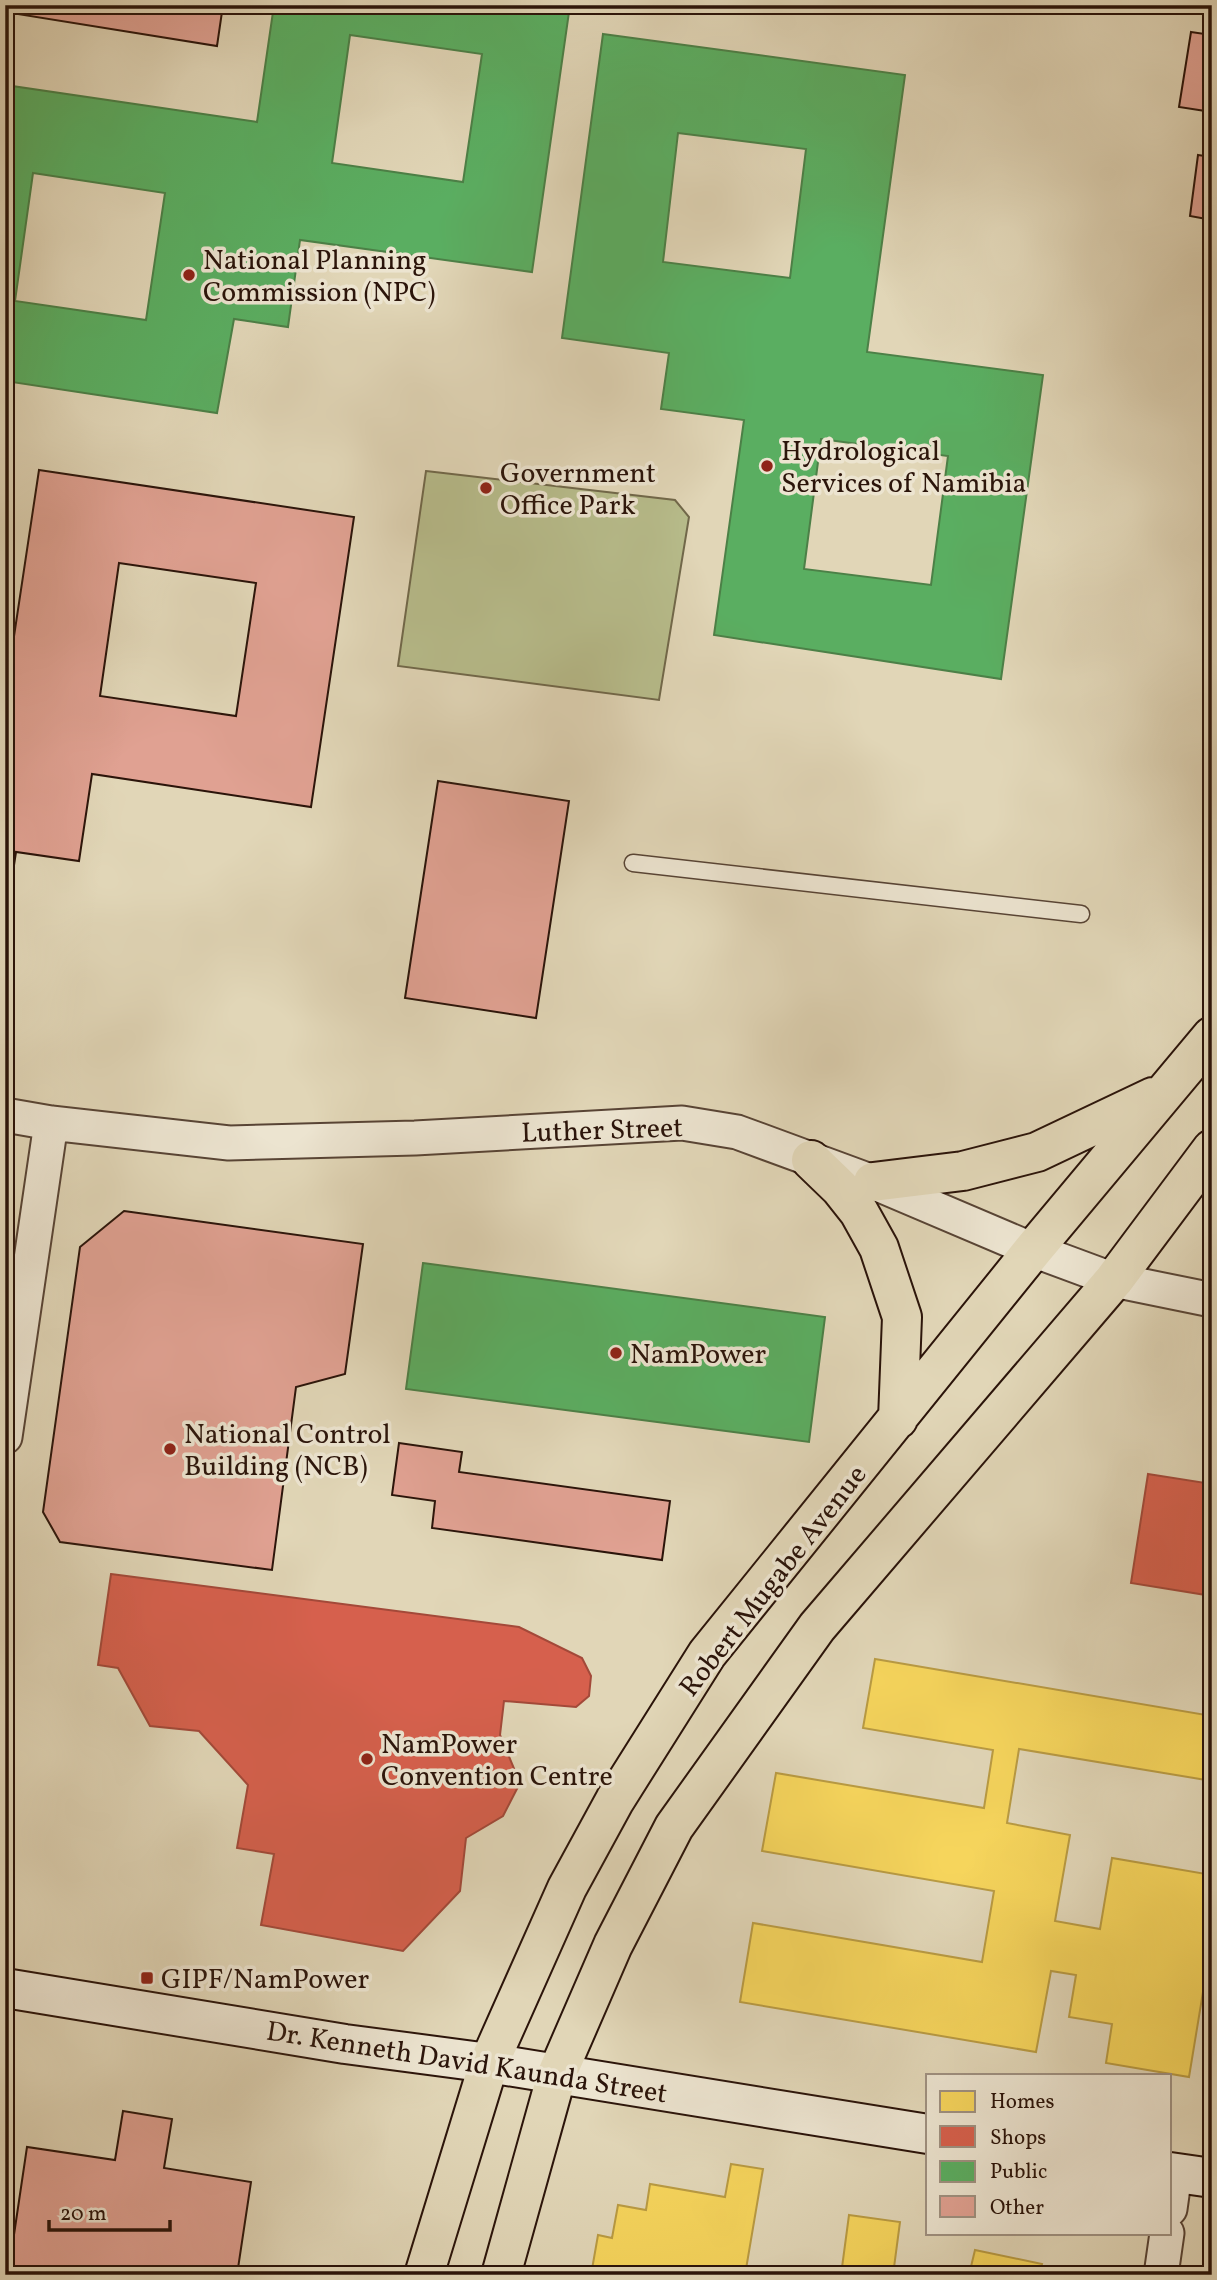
<svg xmlns="http://www.w3.org/2000/svg" width="1217" height="2280" font-family="Vollkorn,serif">
	<style>
		.green { fill: #b7bc8b; stroke: #71684a; stroke-width: 2 }
		.homes { fill: #f6d55c; stroke: #b99b43; stroke-width: 2 }
		.shops { fill: #d6604d; stroke: #a34939; stroke-width: 2 }
		.public { fill: #5aae61; stroke: #4c8047; stroke-width: 2; fill-rule: evenodd }
		.building { fill: #e0a192; stroke: #2b140a; stroke-width: 2; fill-rule: evenodd }
		.lines { fill: none; stroke-linecap: round; stroke-linejoin: round }
		.lane-casing { stroke: #584435; stroke-width: 19 }
		.street-casing { stroke: #584435; stroke-width: 37 }
		.secondary-casing { stroke: #2b140a; stroke-width: 42 }
		.primary-casing { stroke: #2b140a; stroke-width: 42 }
		.lane { stroke: #ece4d0; stroke-width: 16 }
		.street { stroke: #ece4d0; stroke-width: 33 }
		.secondary { stroke: #ece4d0; stroke-width: 38 }
		.primary { stroke: #e1d6b7; stroke-width: 38 }
		.poi-dot { fill: #8f2418; stroke: #ece4d0; stroke-width: 2.5 }
		.labels { text-anchor: middle; stroke-width: 7; stroke-linejoin: round; paint-order: stroke }
		.poi-label { font-size: 28px; fill: #2b140a; stroke: #ece4d0; text-anchor: start }
		.street-label { font-size: 28px; fill: #2b140a; stroke: #ece4d0 }
	</style>
	<rect width="100%" height="100%" fill="#e1d6b7"/>
	<filter id="stains"><feTurbulence type="fractalNoise" baseFrequency=".00286" numOctaves="4"/><feColorMatrix values="0 0 0 0 .2 0 0 0 0 .09 0 0 0 0 .02 0 0 0 .5 -.17"/></filter>
	<radialGradient id="worn" r=".72"><stop offset=".6" stop-color="#630" stop-opacity="0"/><stop offset="1" stop-color="#630" stop-opacity=".3"/></radialGradient>
	<!-- green -->
	<path class="green" d="M426,471L675,500L689,517L659,700L398,666Z"/>
	<!-- homes -->
	<path class="homes" d="M875,1659L1212,1716V1781L1019,1749L1007,1823L1070,1835L1055,1921L1100,1929L1112,1858L1212,1875V1993L1204,1986L1189,2077L1106,2063L1112,2024L1069,2017L1076,1975L1051,1971L1036,2052L740,2002L753,1923L982,1962L994,1891L762,1851L776,1773L984,1808L993,1750L863,1728Z
		M731,2164L763,2169L745,2275H591L598,2235L612,2238L618,2205L646,2210L650,2184L725,2197Z
		M849,2215L900,2222L893,2275H841Z
		M975,2250L1042,2264L1039,2275H969Z"/>
	<!-- shops -->
	<path class="shops" d="M1148,1474L1212,1484V1596L1131,1583Z
		M111,1574L519,1627L582,1658L591,1676L589,1696L576,1707L504,1701L500,1735L520,1783L503,1816L466,1838L460,1891L403,1951L261,1925L274,1854L237,1848L248,1785L199,1731L150,1726L118,1668L98,1665Z"/>
	<!-- public -->
	<path class="public" d="M274,5H570L532,272L300,240L288,327L234,319L217,413L5,381V85L257,122ZM350,35L482,54L463,182L332,163ZM33,173L165,193L146,320L15,301Z
		M603,34L905,75L867,352L1043,375L1001,679L714,635L744,420L661,409L669,353L562,338ZM678,133L806,149L790,278L663,262ZM821,439L948,456L931,585L804,569Z
		M423,1263L825,1317L809,1442L406,1389Z"/>
	<!-- building -->
	<path class="building" d="M5,5H223L217,46L5,12Z
		M1191,32L1212,35V112L1179,107Z
		M1198,155L1212,157V220L1190,216Z
		M39,470L354,517L311,807L92,774L79,861L16,852L5,924V696ZM119,563L256,583L236,716L100,696Z
		M438,781L569,801L536,1018L405,998Z
		M124,1211L363,1244L345,1374L296,1387L272,1570L60,1542L43,1512L80,1247Z
		M399,1443L462,1452L459,1472L670,1501L662,1560L432,1528L435,1501L392,1495Z
		M123,2111L172,2119L164,2168L251,2182L237,2275H8L27,2147L115,2160Z"/>
	<g class="lines">
		<defs>
			<path id="lane" d="M633,863L1081,914"/>
			<path id="street" d="M5,1115L51,1123L229,1143L415,1138L682,1123L737,1132L873,1182L1033,1250L1114,1280L1212,1300
				M5,1437L51,1123
				M1170,2209L1175,2173
				M1161,2275L1167,2233"/>
			<path id="secondary" d="M5,1988L345,2044L489,2063L928,2134
				M1170,2172L1212,2178"/>
			<path id="primary" d="M811,1160L840,1188L859,1212L879,1248L902,1317L898,1419
				M873,1182L963,1171L1037,1152L1153,1097
				M424,2275L489,2063L567,1888L615,1800L707,1654L1033,1250L1212,1036
				M501,2275L557,2074L613,1945L674,1827L817,1627L1114,1280L1212,1149"/>
		</defs>
		<!-- lane casing -->
		<use href="#lane" class="lane-casing"/>
		<!-- street casing -->
		<use href="#street" class="street-casing"/>
		<!-- secondary casing -->
		<use href="#secondary" class="secondary-casing"/>
		<!-- primary casing -->
		<use href="#primary" class="primary-casing"/>
		<!-- lane -->
		<use href="#lane" class="lane"/>
		<!-- street -->
		<use href="#street" class="street"/>
		<!-- secondary -->
		<use href="#secondary" class="secondary"/>
		<!-- primary -->
		<use href="#primary" class="primary"/>
	</g>
	<!-- markers -->
	<g class="poi-dot">
		<circle cx="189" cy="275" r="7"/>
		<circle cx="767" cy="466" r="7"/>
		<circle cx="486" cy="488" r="7"/>
		<circle cx="616" cy="1353" r="7"/>
		<circle cx="170" cy="1449" r="7"/>
		<circle cx="367" cy="1759" r="7"/>
		<rect x="140" y="1971" width="14" height="14" rx="3.5"/>
	</g>
	<g class="labels">
		<!-- poi labels -->
		<g class="poi-label">
			<text x="203" y="269">National Planning<tspan x="203" dy="32">Commission (NPC)</tspan></text>
			<text x="781" y="460">Hydrological<tspan x="781" dy="32">Services of Namibia</tspan></text>
			<text x="500" y="482">Government<tspan x="500" dy="32">Office Park</tspan></text>
			<text x="630" y="1363">NamPower</text>
			<text x="184" y="1443">National Control<tspan x="184" dy="32">Building (NCB)</tspan></text>
			<text x="381" y="1753">NamPower<tspan x="381" dy="32">Convention Centre</tspan></text>
			<text x="161" y="1988">GIPF/NamPower</text>
		</g>
		<!-- street labels -->
		<g class="street-label">
			<text transform="translate(602 1129) rotate(-2)" y="10">Luther Street</text>
			<text transform="translate(772 1580) rotate(-52)" y="10">Robert Mugabe Avenue</text>
			<text transform="translate(467 2061) rotate(9)" y="10">Dr. Kenneth David Kaunda Street</text>
		</g>
	</g>
	<!-- margin -->
	<rect width="1217" height="2280" fill="none" stroke="#e1d6b7" stroke-width="28"/>
	<rect x="7" y="7" width="1203" height="2266" fill="none" stroke="#2b140a" stroke-width="3.5"/>
	<rect x="14" y="14" width="1189" height="2252" fill="none" stroke="#2b140a" stroke-width="2"/>
	<!-- legend -->
	<rect x="926" y="2074" width="245" height="161" fill="#ece4d0" stroke="#9f9181" stroke-width="2"/>
	<rect x="940" y="2091" width="35" height="21" fill="#f6d55c" stroke="#9f9181" stroke-width="2"/>
	<text x="990" y="2108" font-size="21" fill="#2b140a">Homes</text>
	<rect x="940" y="2126" width="35" height="21" fill="#d6604d" stroke="#9f9181" stroke-width="2"/>
	<text x="990" y="2144" font-size="21" fill="#2b140a">Shops</text>
	<rect x="940" y="2161" width="35" height="21" fill="#5aae61" stroke="#9f9181" stroke-width="2"/>
	<text x="990" y="2178" font-size="21" fill="#2b140a">Public</text>
	<rect x="940" y="2196" width="35" height="21" fill="#e0a192" stroke="#9f9181" stroke-width="2"/>
	<text x="990" y="2214" font-size="21" fill="#2b140a">Other</text>
	<!-- scale -->
	<path d="M49 2220v10h121v-10" fill="none" stroke="#2b140a" stroke-width="3.5"/>
	<text x="60" y="2220" font-size="21" fill="#2b140a" stroke="#ece4d0" stroke-width="5" paint-order="stroke">20 m</text>
	<rect width="100%" height="100%" filter="url(#stains)"/>
	<rect width="100%" height="100%" fill="url(#worn)"/>
</svg>
